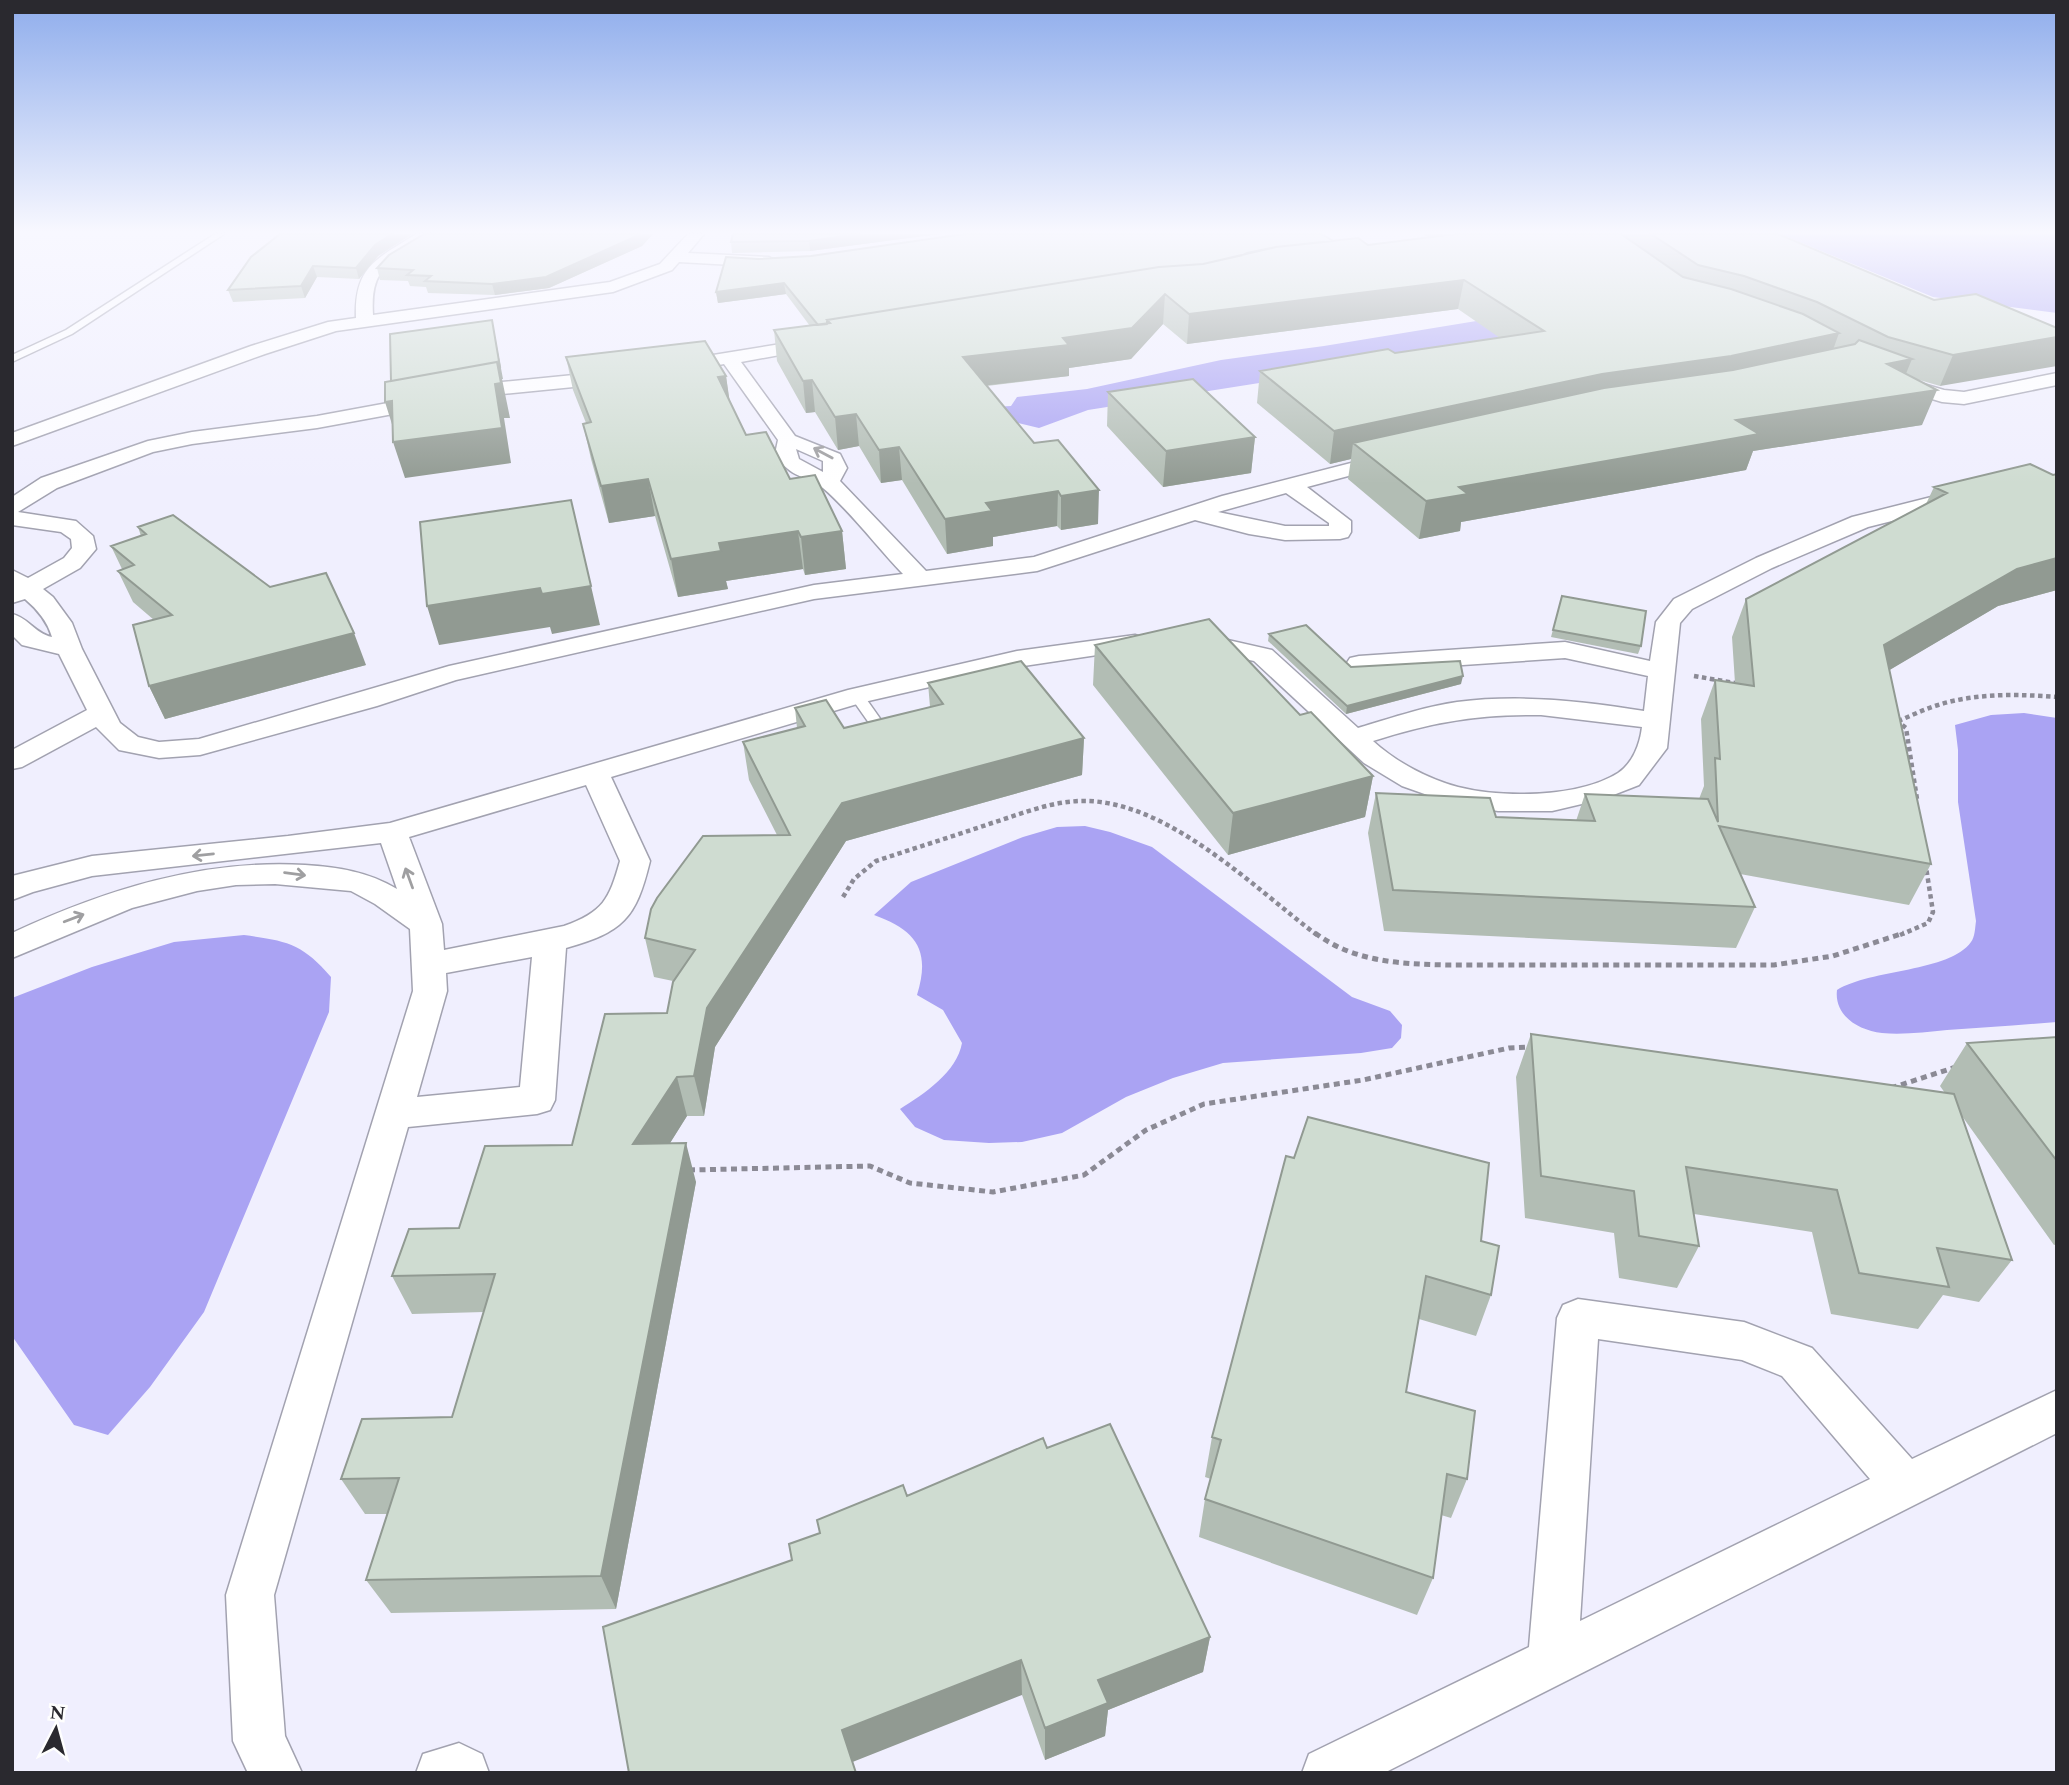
<svg xmlns="http://www.w3.org/2000/svg" width="2069" height="1785" font-family="Spectral,serif">
	<style>
		.water { fill: #aaa3f3 }
		.lines { fill: none; stroke-linecap: round; stroke-linejoin: round }
		.lane-casing { stroke: #a2a2b0; stroke-width: 3 }
		.street-casing { stroke: #a2a2b0; stroke-width: 3 }
		.path-far1 { stroke: #8b8a95; stroke-width: 4.5; stroke-dasharray: 4.5 3.5; stroke-linecap: butt }
		.path { stroke: #8b8a95; stroke-width: 5; stroke-dasharray: 6 4.5; stroke-linecap: butt }
		.lane { fill: #fff; fill-rule: evenodd }
		.street { fill: #fff; fill-rule: evenodd }
		.wall { fill: #b2bdb4 }
		.shaded-wall { fill: #919a92 }
		.building { fill: #cfdcd1; stroke: #919a92; stroke-width: 2 }
		.oneway { stroke: #9f9fa1 }
	</style>
	<rect width="100%" height="100%" fill="#f0effe"/>
	<!-- water -->
	<path class="water" d="M1780,234H2057V313L1933,297Z
		M1519,314L1565,328L1291,378L1088,410L1039,428L1005,420L993,407L1011,406L1017,397L1087,389L1221,360L1324,346Z
		M2024,713L2057,718V1022C2020,1025 1984,1028 1947,1030C1926,1032 1903,1035 1882,1033C1857,1030 1834,1015 1837,990C1871,969 1950,972 1971,942C1975,937 1975,928 1976,921L1958,802V750L1955,725L1991,715Z
		M1085,826L1110,832L1152,847L1352,997L1390,1011L1402,1025L1401,1038L1392,1048L1361,1053L1223,1063L1173,1078L1126,1097L1062,1133L1022,1142L989,1143L944,1140L915,1127L900,1109C924,1094 957,1072 962,1043L943,1010L917,995C931,950 916,930 874,915L911,882L1023,837L1057,827Z
		M244,935C287,941 302,943 331,977L329,1012L204,1312L150,1387L108,1435L74,1425L12,1336V998L92,967L174,942Z"/>
	<g class="lines">
		<defs>
			<path id="lane" d="M215,234H224L72,334L12,362V355L66,330Z
				M857,692L862,693L891,734L893,737L891,740H881L850,696Z"/>
			<path id="street" d="M416,234H434C404,269 369,252 373,315L610,282L660,264L688,234H704L688,253L769,257L777,262L769,267L679,262L672,270L613,292L336,331L265,354L12,446V433L251,346L328,322L356,318C354,266 377,259 416,234Z
				M818,338L824,339L827,343L824,347L741,362L795,436L840,454L847,468L840,481L926,571L1034,557L1222,496L1390,453L1397,455L1401,459L1397,463L1307,487L1351,521V532L1348,537L1340,539L1285,540L1249,534L1195,520L1037,571L814,599L456,680L377,706L200,755L159,758L119,750L96,727L22,767L12,769V750L87,710L59,654L22,645L12,635V614C29,618 34,633 52,637C47,621 38,610 25,599L12,603V570L28,578L64,558L72,548L71,539L61,532L12,525V497L41,478L148,441L192,432L317,416L502,382L614,371L624,377L614,383L502,394L317,428L192,444L153,452L57,488L18,512L76,521L93,536L96,549L80,568L43,589L53,597L72,623L82,649L120,723L138,737L159,742L199,739L449,666L814,585L903,574C877,547 851,512 823,488C804,473 793,481 775,454L778,440L724,364L676,373L667,367L676,361ZM796,449L823,461V472L799,459ZM1286,493L1329,523V526H1285L1218,512Z
				M2057,373V385L1964,404L1942,402L1889,386L1886,382L1896,376L1944,390L1964,392Z
				M1963,489L1971,491L1974,496L1971,501L1868,527L1772,568L1692,609L1680,623L1667,748L1639,785L1603,799L1552,811H1498L1453,804L1402,786L1364,763L1254,661L1188,646L1184,641L1188,636L1197,633L1272,650L1358,728C1391,718 1423,707 1457,702C1519,694 1582,701 1644,711L1648,676L1565,658L1359,672L1350,670L1346,664L1350,658L1359,656L1565,642L1650,661L1656,622L1674,599L1756,558L1852,517ZM1541,715L1642,727C1640,744 1633,763 1618,773C1578,798 1502,798 1458,787C1428,779 1396,762 1373,741C1432,722 1479,714 1541,715Z
				M1135,635L1144,638L1148,643L1144,648L1017,667L864,702L611,777L650,861C636,919 623,932 566,948L555,1100L550,1110L537,1114L408,1127L274,1595L285,1736L302,1773H248L233,1741L226,1595L413,991L410,929L375,904L351,891L275,884L236,885L197,891L132,908L12,958V933C105,890 202,859 305,865C338,867 369,872 397,889L381,843L92,876L33,892L12,900V876L92,856L288,836L390,823L848,690L1017,651ZM586,785L620,861C609,900 603,912 564,926L444,950L442,924L409,837ZM532,957L520,1087L417,1097L447,991L446,973Z
				M1578,1299L1744,1322L1812,1348L1912,1459L2057,1390V1433L1384,1773H1302L1309,1754L1529,1647L1557,1318L1563,1305ZM1598,1339L1742,1360L1782,1376L1870,1479L1580,1621Z
				M459,1743L482,1754L489,1773H416L423,1754Z"/>
		</defs>
		<!-- lane casing -->
		<use href="#lane" class="lane-casing"/>
		<!-- street casing -->
		<use href="#street" class="street-casing"/>
		<!-- path-far1 -->
		<path class="path-far1" d="M1694,676L1741,684
			M1896,720L1906,728L1917,799
			M1898,721C1911,716 1924,709 1938,705C1976,693 2018,694 2057,697
			M843,897L854,879L876,861C915,848 954,836 992,823C1021,814 1049,802 1080,801C1165,798 1253,887 1317,935
			M1900,935L1928,923L1933,912L1926,867"/>
		<!-- path -->
		<path class="path" d="M1315,933C1354,962 1400,964 1448,965H1774L1833,956L1904,933
			M1891,1088L1956,1067
			M689,1170L870,1166L910,1183L993,1192L1084,1175L1146,1130L1204,1104L1363,1080L1509,1048L1531,1047"/>
		<!-- lane -->
		<use href="#lane" class="lane"/>
		<!-- street -->
		<use href="#street" class="street"/>
	</g>
	<!-- wall -->
	<path class="wall" d="M280,234H412L378,256L359,279L317,277L305,298L233,302L228,290Z
		M424,234H653L642,246L549,288L495,295L428,293L426,287L410,286L408,281L380,280L377,268Z
		M939,234L810,251L732,253L731,242Z
		M1423,234H1778L1934,300L2057,328L1940,386L1916,379L1922,425L1753,451L1746,470L1461,522L1460,531L1419,539L1348,479L1351,459L1330,464L1257,403L1260,371L1500,338L1458,309L1187,344L1163,324L1131,359L1069,368V376L987,386L1098,524L1061,530L1057,526L993,537V546L947,554L902,480L881,483L859,446L838,450L815,412L806,413L777,361L774,330L810,326L786,294L718,303L716,292L758,259L811,256L1333,241L1368,245L1428,237Z
		M566,357L726,376L729,399L746,435L842,531L846,569L805,575L803,569L726,581L728,589L678,597L655,516L609,523L591,459L583,424L586,423L573,390Z
		M1108,392L1255,437L1251,473L1163,487L1107,426Z
		M2057,474V590L1998,606L1889,670L1931,864L1909,905L1740,874L1755,907L1736,948L1384,931L1368,833L1376,793L1496,817L1576,821L1585,794L1699,799L1704,786L1701,719L1715,680L1735,683L1732,637L1746,599L1926,504L1934,487Z
		M138,527L366,665L165,719L149,686L154,620L133,602L118,571L122,569L111,546L141,536Z
		M1562,596L1641,646L1638,654L1551,637Z
		M1269,634L1351,667L1461,684L1346,714L1268,641Z
		M1095,645L1300,715L1373,776L1365,817L1228,855L1093,685Z
		M928,683L1084,738L1082,775L846,841L715,1047L704,1116H687L670,1143L696,1182L616,1609L391,1613L366,1580L387,1514H365L341,1479L452,1417L484,1312L412,1314L392,1276L459,1228L572,1145L667,1013L673,981L654,977L645,938L777,835L749,780L743,742L797,728L795,708L844,728L930,707Z
		M1531,1034L1945,1093L1940,1086L1967,1043L2057,1037V1244L2054,1245L1962,1116L2012,1260L1979,1302L1943,1295L1918,1329L1831,1314L1812,1232L1694,1214L1699,1246L1677,1288L1619,1278L1614,1233L1525,1218L1516,1077Z
		M1286,1156L1481,1241L1491,1295L1476,1336L1419,1319L1406,1392L1467,1479L1451,1518L1441,1515L1433,1578L1417,1615L1199,1537L1205,1499L1211,1479L1205,1477L1212,1437Z
		M1047,1448L1210,1637L1203,1672L1108,1710L1105,1736L1045,1760L1022,1695L792,1560L820,1533L907,1496Z"/>
	<!-- shaded-wall -->
	<path class="shaded-wall" d="M392,234H412L378,256L359,279L356,268L375,245Z
		M641,234H653L642,246L549,288L495,295L492,284Z
		M860,234H939L810,251L809,241Z
		M1435,234H1455L1434,240Z
		M313,266L317,277L305,298L301,286Z
		M1464,280L1458,309L1187,344L1189,314Z
		M784,283L786,294L718,303L716,292Z
		M1165,294L1163,324L1131,359L1069,368V376L964,388L963,357Z
		M492,320L503,379H502L510,418H504L511,463L405,478L393,442Z
		M1839,333L1828,364L1353,443L1351,459L1330,464L1334,431L1602,374Z
		M2057,337V366L1940,386L1953,355Z
		M1912,359L1898,393L1887,364Z
		M726,376L731,410L718,377Z
		M812,380L815,412L806,413L803,381Z
		M1937,390L1922,425L1753,451L1746,470L1461,522L1460,531L1419,539L1426,501L1459,487L1736,420Z
		M392,401L396,437L385,402Z
		M856,414L859,446L838,450L835,417Z
		M1255,437L1251,473L1163,487L1166,451Z
		M899,447L902,480L881,483L879,450Z
		M648,479L655,516L609,523L601,486Z
		M1099,490L1098,524L1061,530V496Z
		M1058,491L1057,526L993,537V546L947,554L945,519L986,503Z
		M798,531L803,569L726,581L728,589L678,597L671,559L719,543Z
		M842,531L846,569L805,575L801,537Z
		M2057,558V590L1998,606L1866,684L1884,645L2017,569Z
		M591,586L600,625L552,634L550,627L439,645L427,606L540,588Z
		M354,633L366,665L165,719L149,686Z
		M1463,676L1461,684L1346,714L1347,706Z
		M1084,738L1082,775L846,841L715,1047L704,1116L694,1076L707,1008L842,803Z
		M1373,776L1365,817L1228,855L1233,813Z
		M677,1077L687,1116L645,1183L633,1144Z
		M686,1143L696,1182L616,1609L601,1576Z
		M1210,1637L1203,1672L1108,1710L1105,1736L1045,1760V1728L1098,1680Z
		M1021,1660L1022,1695L850,1763L842,1730Z"/>
	<!-- building -->
	<path class="building" d="M280,234H392L375,245L356,268L313,266L301,286L228,290L251,257Z
		M424,234H641L546,277L492,284L425,281L431,276L407,275L413,270L377,268L389,255Z
		M733,234H860L809,241L731,242Z
		M964,234H1322L1333,241L1276,247L1247,253L1243,255L1203,264L1159,267L827,320V324L818,325L784,283L716,292L726,257L758,259L811,256Z
		M1455,234H1621L1683,277L1731,289L1803,314L1839,333L1731,356L1602,374L1334,431L1260,371L1388,349L1395,353L1544,331L1464,280L1189,314L1165,294L1132,328L1063,338L1069,345L963,357L1034,443L1058,440L1099,490L1061,496L1058,491L986,503L992,511L945,519L899,447L879,450L856,414L835,417L812,380L803,381L774,330L830,323L827,320L1159,267L1203,264L1276,247L1358,238L1368,245Z
		M1651,234H1778L1934,300L1976,294L2057,328V337L1953,355L1888,337L1817,302L1744,276L1698,265Z
		M492,320L500,367H499L497,362L391,381L390,334Z
		M1859,340L1912,359L1887,364L1937,390L1736,420L1759,434L1459,487L1468,494L1426,501L1353,443L1604,388L1733,370L1855,344Z
		M705,341L726,376L718,377L746,435L766,432L790,479L815,475L842,531L801,537L798,531L719,543L721,551L671,559L648,479L601,486L583,424L591,422L566,357Z
		M497,362L501,383L495,384L502,428L393,442L392,401L385,402V382Z
		M1193,379L1255,437L1166,451L1108,392Z
		M2030,464L2053,475L2057,474V558L2017,569L1884,645L1931,864L1719,826L1755,907L1393,890L1376,793L1490,798L1496,817L1595,821L1585,794L1708,799L1718,822L1715,758L1720,759L1715,680L1754,686L1746,599L1947,493L1934,487Z
		M571,500L591,586L542,594L540,588L427,606L420,522Z
		M173,515L270,587L326,573L354,633L149,686L133,625L172,615L118,571L134,565L111,546L146,534L138,527Z
		M1562,596L1646,611L1641,646L1553,630Z
		M1209,619L1300,715L1311,712L1373,776L1233,813L1095,645Z
		M1306,625L1351,667L1460,661L1463,676L1347,706L1269,634Z
		M1021,661L1084,738L842,803L707,1008L694,1076L677,1077L633,1144L686,1143L601,1576L366,1580L399,1478L341,1479L362,1419L452,1417L495,1274L392,1276L409,1229L459,1228L485,1146L572,1145L605,1014L667,1013L673,982L695,950L645,938L651,909L657,898L703,836L790,835L743,742L805,726L795,708L826,700L844,728L943,704L928,683Z
		M1531,1034L1954,1094L2012,1260L1937,1248L1949,1287L1859,1273L1837,1190L1686,1167L1699,1246L1639,1236L1634,1191L1541,1176Z
		M2057,1037V1161L1967,1043Z
		M1308,1117L1489,1163L1481,1241L1499,1246L1491,1295L1426,1276L1406,1392L1475,1411L1467,1479L1447,1474L1433,1578L1205,1499L1221,1440L1212,1437L1286,1156L1294,1158Z
		M1110,1424L1210,1637L1098,1680L1108,1703L1045,1728L1021,1660L842,1730L856,1773H629L603,1627L792,1560L789,1544L820,1533L817,1520L903,1485L907,1496L1043,1438L1047,1448Z"/>
	<!-- one-way arrows -->
	<defs><path id="oneway-shaft" d="M-6 0H5M1.5-3L5.5 0L1.5 3" fill="none" stroke-width="1.6" stroke-linecap="round" stroke-linejoin="round" transform="scale(1.75)"/></defs>
	<g class="oneway">
		<use href="#oneway-shaft" transform="translate(823 453) rotate(-152)"/>
		<use href="#oneway-shaft" transform="translate(203 855) rotate(174)"/>
		<use href="#oneway-shaft" transform="translate(295 874) rotate(7)"/>
		<use href="#oneway-shaft" transform="translate(409 878) rotate(-110)"/>
		<use href="#oneway-shaft" transform="translate(74 918) rotate(-21)"/>
	</g>
	<!-- sky -->
	<linearGradient id="sky" x2="0" y2="1"><stop stop-color="#8fadec"/><stop offset="0.48" stop-color="#f8f8ff"/><stop offset="1" stop-color="#f8f8ff" stop-opacity="0"/></linearGradient>
	<rect width="2069" height="484" fill="url(#sky)"/>
	<!-- border -->
	<rect width="2069" height="1785" fill="none" stroke="#2a292f" stroke-width="28"/>
	<!-- north arrow -->
	<g transform="translate(56 1729) rotate(6)" stroke="#fefefe" stroke-width="5" paint-order="stroke">
	<path d="M0-5L12 26L0 18L-12 26Z" fill="#2a292f"/>
	<text y="-10" font-size="19" font-weight="bold" text-anchor="middle" fill="#2a292f">N</text>
	</g>
</svg>
